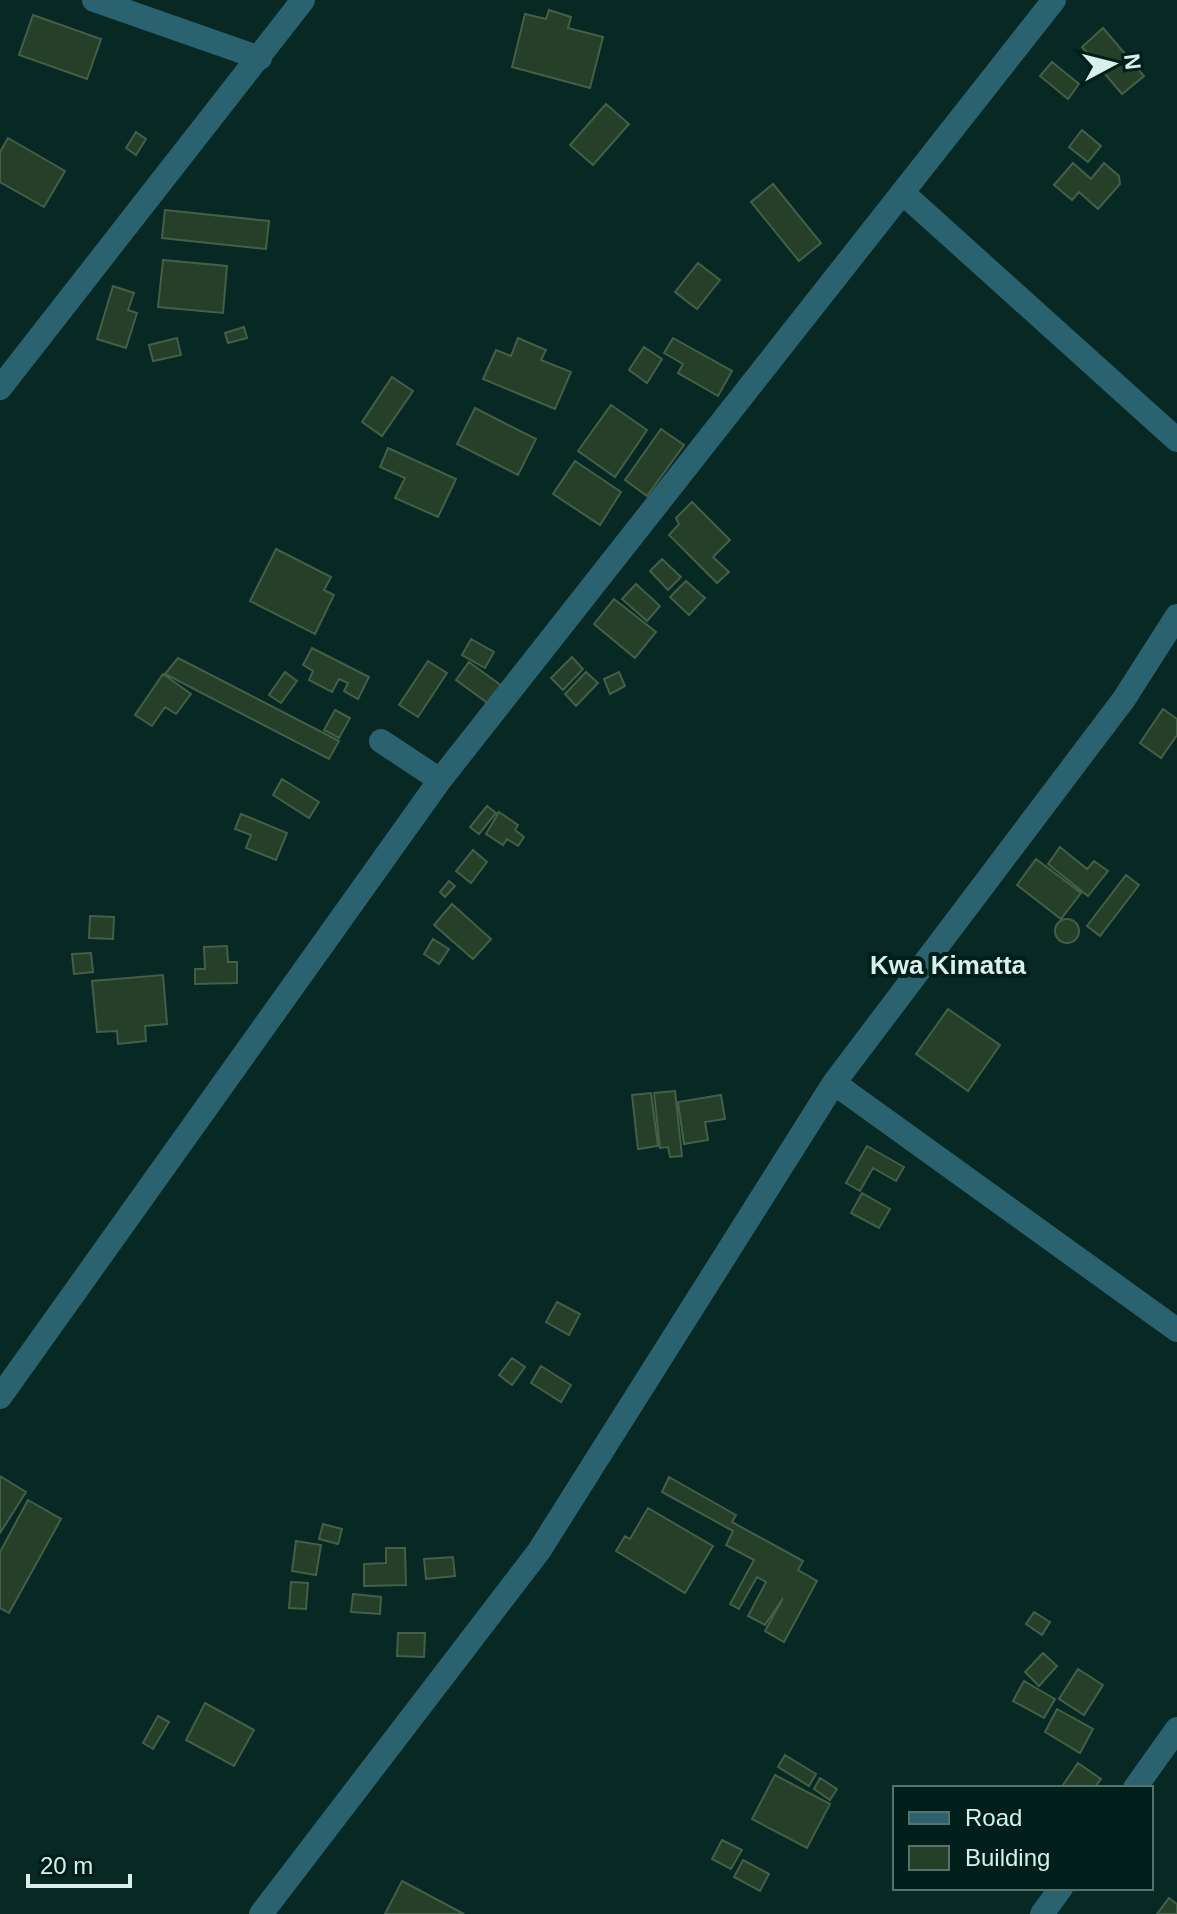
<svg xmlns="http://www.w3.org/2000/svg" width="1177" height="1914" font-family="Arial,sans-serif">
	<style>
		.building { fill: #253f29; stroke: #445f48; stroke-width: 2 }
		.lines { fill: none; stroke-linecap: round; stroke-linejoin: round }
		.minor { stroke: #2a636f; stroke-width: 24 }
		.labels { text-anchor: middle; stroke-width: 8; stroke-linejoin: round; paint-order: stroke }
		.quarter-label { font-size: 26px; font-weight: bold; fill: #d9efea; stroke: #001e1a }
	</style>
	<rect width="100%" height="100%" fill="#072823"/>
	<!-- building -->
	<path class="building" d="M549,10L571,17L568,28L603,37L590,88L512,67L525,14L546,19Z
		M33,15L101,39L87,79L19,55Z
		M1103,28L1144,76L1122,94L1082,47Z
		M1052,62L1079,84L1068,99L1040,76Z
		M606,104L629,124L593,165L570,145Z
		M1082,130L1101,146L1088,162L1069,147Z
		M136,132L146,139L136,155L126,148Z
		M8,138L65,171L44,207L0,182V152Z
		M1073,163L1091,179L1104,163L1119,176L1120,184L1098,209L1079,192L1072,200L1054,185Z
		M773,184L821,243L799,261L751,202Z
		M165,210L269,221L266,249L162,238Z
		M163,260L227,266L223,313L158,307Z
		M698,263L720,280L697,309L675,292Z
		M113,286L134,293L128,310L137,313L126,348L97,339Z
		M244,327L247,338L228,343L225,333Z
		M177,338L181,355L153,361L149,345Z
		M518,338L546,350L541,360L571,372L555,409L483,379L496,350L511,356Z
		M673,338L732,371L718,396L678,373L683,364L664,353Z
		M644,347L662,359L647,383L629,370Z
		M392,377L413,391L382,436L362,422Z
		M611,405L647,430L615,477L578,451Z
		M475,408L536,439L518,475L457,444Z
		M661,429L684,445L647,496L625,480Z
		M388,448L456,479L438,517L395,498L405,478L380,467Z
		M575,461L621,492L600,525L553,494Z
		M692,502L730,540L713,557L729,572L717,583L669,535L679,524L676,518Z
		M276,549L331,577L324,590L334,595L315,634L250,601Z
		M662,559L681,577L668,590L650,571Z
		M686,581L705,598L689,615L670,597Z
		M636,584L660,606L647,621L622,599Z
		M614,599L656,632L635,658L594,624Z
		M471,639L494,652L485,668L462,655Z
		M312,648L369,677L358,699L344,691L348,683L339,679L332,692L309,680L313,671L303,665Z
		M572,657L583,669L563,690L551,678Z
		M178,658L339,741L329,759L165,674Z
		M428,661L447,673L418,717L399,705Z
		M469,662L502,686L489,704L456,680Z
		M285,672L297,681L281,703L269,695Z
		M586,672L598,683L576,706L565,694Z
		M619,672L625,686L610,694L604,679Z
		M163,674L191,694L176,714L165,707L152,726L135,715Z
		M1163,709L1177,719V735L1161,758L1140,743Z
		M335,710L350,718L339,738L324,730Z
		M282,779L319,802L309,818L273,795Z
		M487,806L496,813L479,834L470,827Z
		M499,812L518,825L515,830L524,837L518,846L507,839L503,845L486,834Z
		M241,814L287,833L276,860L246,848L251,835L235,829Z
		M1060,847L1087,869L1094,861L1108,871L1088,896L1048,864Z
		M473,850L487,862L471,883L456,871Z
		M1036,859L1081,893L1061,919L1017,885Z
		M1126,875L1139,885L1100,936L1087,926Z
		M449,881L455,886L445,897L440,892Z
		M452,904L491,939L473,959L434,925Z
		M90,916L114,917L113,939L89,938Z
		M1055 931a12 12 0 1 1 24 0a12 12 0 1 1-24 0Z
		M433,939L449,949L439,964L424,954Z
		M227,946L228,962H237V983L195,984V969H205L204,947Z
		M91,953L93,972L74,974L72,954Z
		M163,975L167,1024L145,1026L146,1041L118,1044L117,1031L97,1032L92,981Z
		M948,1009L1000,1045L968,1091L916,1054Z
		M675,1091L682,1156L670,1157L668,1147L660,1148L654,1093Z
		M651,1093L658,1146L638,1149L632,1095Z
		M721,1095L725,1119L705,1122L708,1140L684,1144L678,1102Z
		M867,1146L904,1167L896,1181L873,1168L860,1191L846,1183Z
		M862,1193L890,1209L879,1228L851,1213Z
		M557,1302L580,1314L569,1335L546,1322Z
		M512,1358L525,1367L512,1385L499,1375Z
		M541,1366L571,1385L561,1402L531,1383Z
		M0,1476L26,1492L0,1533Z
		M669,1477L736,1515L732,1522L803,1561L798,1570L817,1581L784,1642L765,1631L783,1598L765,1625L748,1616L766,1582L757,1577L739,1609L730,1604L754,1560L726,1545L733,1531L662,1492Z
		M28,1500L61,1519L9,1613L0,1608V1552Z
		M648,1508L713,1546L685,1593L616,1551L625,1536L630,1539Z
		M323,1524L342,1529L338,1544L319,1539Z
		M296,1541L321,1545L316,1575L292,1571Z
		M386,1548H405L406,1585L364,1586V1564L386,1563Z
		M453,1557L455,1576L426,1579L424,1559Z
		M291,1582L308,1583L306,1609L289,1608Z
		M353,1594L381,1597L380,1614L351,1612Z
		M1034,1612L1050,1622L1042,1635L1026,1624Z
		M398,1633H425L424,1657L397,1656Z
		M1043,1653L1057,1666L1039,1686L1025,1672Z
		M1078,1669L1103,1685L1084,1715L1059,1699Z
		M1024,1681L1055,1699L1044,1718L1013,1701Z
		M205,1703L254,1730L234,1766L186,1740Z
		M1057,1709L1093,1729L1080,1753L1045,1732Z
		M158,1716L169,1722L153,1749L143,1743Z
		M785,1755L816,1774L809,1786L778,1767Z
		M1078,1763L1101,1779L1094,1788H1061Z
		M775,1775L830,1804L807,1848L752,1819Z
		M820,1778L837,1789L830,1800L814,1789Z
		M722,1840L742,1850L731,1869L712,1859Z
		M743,1860L769,1874L760,1891L734,1877Z
		M402,1881L464,1914H385Z
		M1169,1898L1177,1904V1914H1157Z"/>
	<g class="lines">
		<!-- minor -->
		<path class="minor" d="M94,0L260,58
			M904,194L1177,440
			M0,388L303,0
			M381,741L440,780
			M834,1083L1177,1330
			M0,1397L440,780L1054,0
			M1135,1788L1177,1729
			M261,1914L539,1551L834,1083L1124,699L1177,616
			M1042,1914L1061,1888"/>
	</g>
	<g class="labels">
		<!-- quarter labels -->
		<g class="quarter-label">
			<text x="948" y="974">Kwa Kimatta</text>
		</g>
	</g>
	<!-- legend -->
	<rect x="893" y="1786" width="260" height="104" fill="#001e1a" stroke="#57726d" stroke-width="2"/>
	<rect x="909" y="1812" width="40" height="12" fill="#2a636f" stroke="#57726d" stroke-width="2"/>
	<text x="965" y="1826" font-size="24" fill="#d9efea">Road</text>
	<rect x="909" y="1846" width="40" height="24" fill="#253f29" stroke="#57726d" stroke-width="2"/>
	<text x="965" y="1866" font-size="24" fill="#d9efea">Building</text>
	<!-- north arrow -->
	<g transform="translate(1113 64) rotate(83)" stroke="#001e1a" stroke-width="6" paint-order="stroke">
	<path d="M0-6L14 30L0 20L-14 30Z" fill="#d9efea"/>
	<text y="-12" font-size="22" font-weight="bold" text-anchor="middle" fill="#d9efea">N</text>
	</g>
	<!-- scale -->
	<path d="M28 1874v12h102v-12" fill="none" stroke="#d9efea" stroke-width="4"/>
	<text x="40" y="1874" font-size="24" fill="#d9efea" stroke="#001e1a" stroke-width="6" paint-order="stroke">20 m</text>
</svg>
